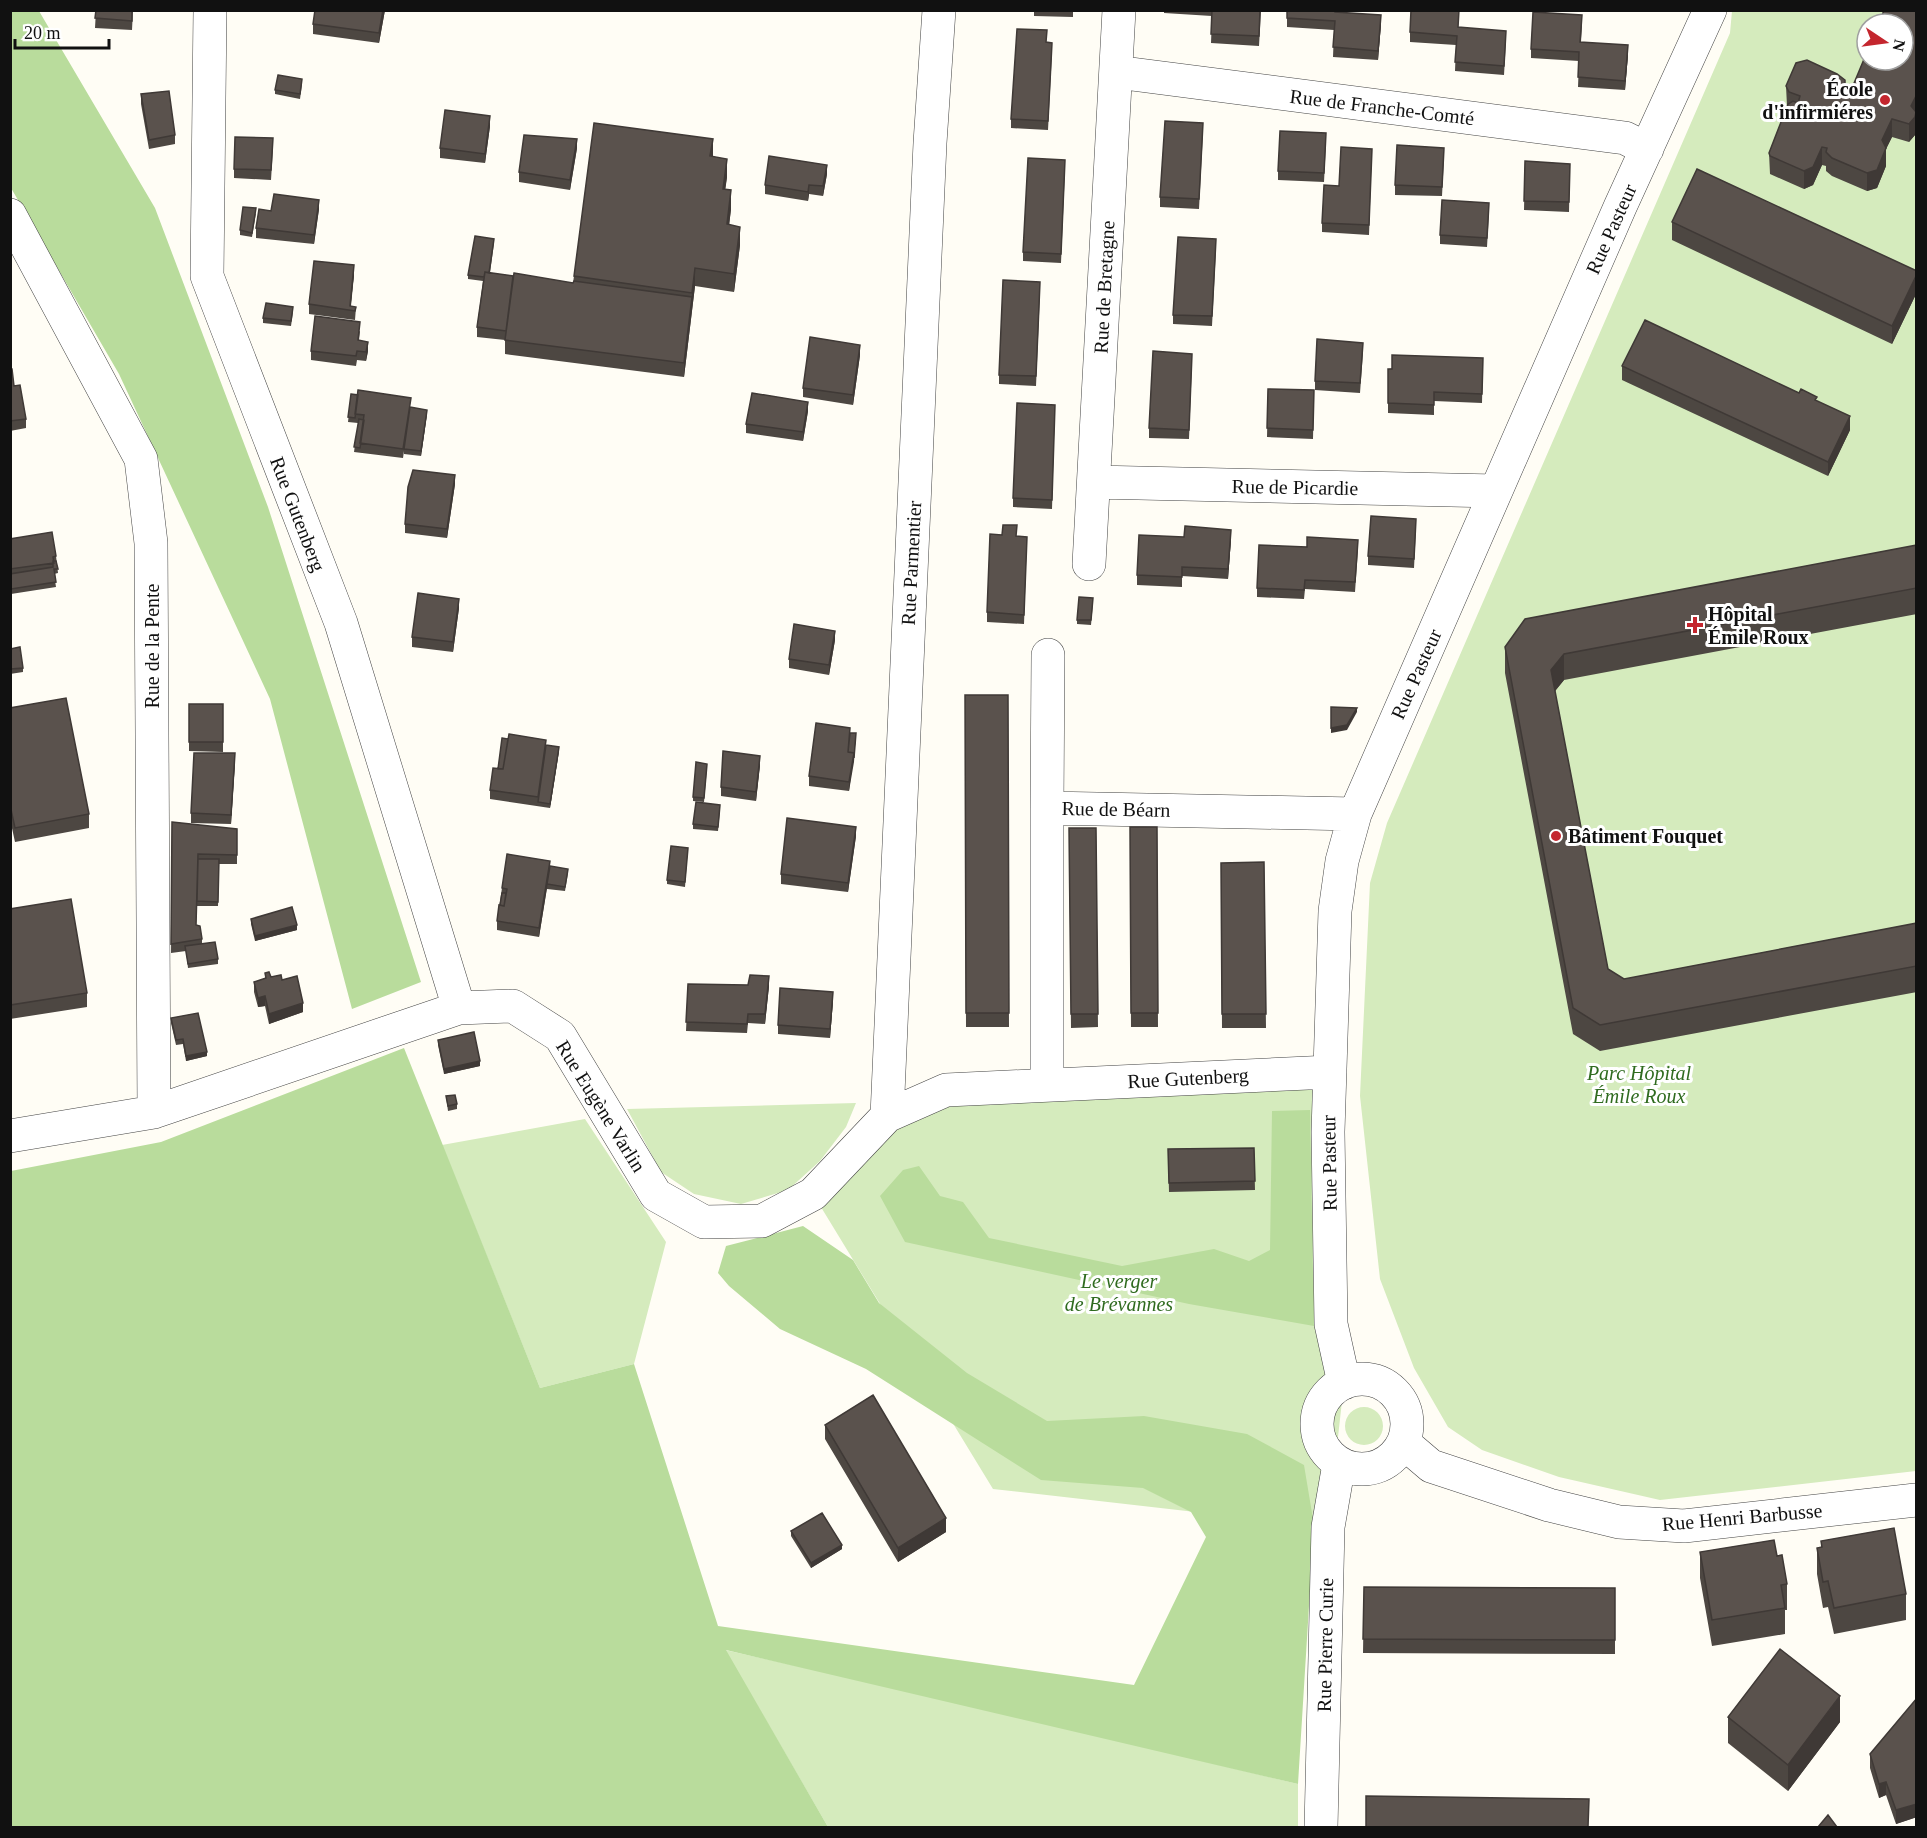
<svg xmlns="http://www.w3.org/2000/svg" width="1927" height="1838" font-family="'Times New Roman',serif">
	<style>
		.green { fill: #d5ebbd; fill-rule: evenodd }
		.forest { fill: #b9dc9c }
		.lines { fill: none; stroke-linecap: round; stroke-linejoin: round }
		.minor-casing { stroke: #444; stroke-width: 34 }
		.minor { stroke: #fff; stroke-width: 33 }
		.wall { fill: #4d4742 }
		.shaded-wall { fill: #3f3936 }
		.building { fill: #5a524d; stroke: #3f3936; stroke-width: 1.5 }
		.poi-dot { fill: #c4262e; stroke: #fff; stroke-width: 2 }
		.labels { text-anchor: middle; stroke-width: 6; stroke-linejoin: round; paint-order: stroke }
		.poi-label { font-size: 20px; font-weight: bold; fill: #111; stroke: #fff; text-anchor: start }
		.street-label { font-size: 20px; fill: #111; stroke: #fff }
		.park-label { font-size: 20px; font-style: italic; fill: #2f6b1f; stroke: #fff }
	</style>
	<rect width="100%" height="100%" fill="#fffdf5"/>
	<!-- green -->
	<path class="green" d="M1732,11H1916V1471L1660,1500L1559,1477L1482,1450L1448,1427L1414,1368L1380,1279L1360,1096L1370,883L1387,823L1730,33ZM1867,24H1903V60H1867Z
		M1330,1072L1344,1383L1328,1527L993,1489L813,1194L946,1090Z
		M856,1103L846,1127L820,1161L788,1190L741,1204L694,1194L661,1172L627,1109Z
		M585,1119L666,1242L634,1364L540,1388L442,1145Z
		M1345 1426a19 19 0 1 1 38 0a19 19 0 1 1-38 0Z
		M725,1650L951,1700L1298,1784V1827H828Z"/>
	<!-- forest -->
	<path class="forest" d="M10,11H39L155,208L268,507L421,982L352,1009L270,699L119,374L11,188Z
		M404,1048L540,1388L634,1364L718,1626L1134,1685L1206,1537L1191,1512L1143,1488L1041,1480L866,1369L780,1329L729,1286L718,1273L726,1246L803,1226L853,1260L879,1303L967,1373L1047,1421L1144,1416L1247,1434L1304,1465L1314,1525L1298,1784L726,1650L828,1827L11,1828V1171L161,1142Z
		M1310,1110L1314,1326L1189,1304L905,1242L880,1196L903,1170L919,1166L940,1196L963,1202L989,1238L1122,1266L1214,1249L1249,1261L1270,1250L1272,1111Z"/>
	<g class="lines">
		<defs>
			<path id="minor" d="M210,10L207,276L341,623L459,1008
				M1116,72L1625,138L1647,149
				M10,215L141,459L151,543L154,1112
				M1094,482L1496,491
				M1089,564L1119,10
				M1047,808L1048,655
				M1047,1085V808L1355,814
				M887,1116L930,143L939,10
				M10,1136L154,1112L459,1008L513,1006L560,1036L656,1195L704,1222L762,1221L813,1194L887,1116L946,1090L1330,1072
				M1317 1424a45 45 0 1 1 90 0a45 45 0 1 1-90 0Z
				M1344,1383L1331,1324L1328,1132L1335,911L1342,861L1355,814L1620,207L1710,10
				M1404,1443L1431,1466L1549,1505L1619,1522L1684,1526L1916,1500
				M1321,1828L1328,1527L1339,1464"/>
		</defs>
		<!-- minor casing -->
		<use href="#minor" class="minor-casing"/>
		<!-- minor -->
		<use href="#minor" class="minor"/>
	</g>
	<!-- wall -->
	<path class="wall" d="M96,10H133L132,30L95,28Z
		M315,10H385L379,43L313,34V24Z
		M1034,10H1073V17L1034,16Z
		M1164,10H1261L1259,46L1211,43L1212,16L1164,13Z
		M1287,10L1335,12L1381,24L1378,60L1333,57L1334,30L1287,27Z
		M1459,10L1458,27L1506,40L1504,75L1455,71L1456,45L1410,42V32Z
		M1917,10V112L1915,135L1909,142L1892,137L1886,149V166L1877,188L1867,191L1832,176L1826,171V166L1822,165L1813,185L1804,189L1770,174L1769,153L1787,106L1786,86L1845,85L1852,88Z
		M1582,25L1581,42L1628,55L1625,90L1578,87L1579,61L1531,58V49Z
		M1047,42L1052,52L1048,130L1011,128V119Z
		M302,84L300,99L275,94V90Z
		M141,94L175,135V144L149,149L141,104Z
		M490,126L485,163L440,158V148Z
		M1203,132L1199,209L1160,207V197Z
		M1326,142L1324,182L1278,180V171Z
		M273,148L271,180L234,178V169Z
		M577,148L570,190L519,182V172Z
		M1372,149L1369,235L1322,232V223L1339,186Z
		M713,156L727,177L725,189L731,209L729,225L740,245L734,292L695,286L684,377L505,354V340L477,337V327L483,281L468,279V275L494,243L490,273L573,283L574,276Z
		M1444,157L1442,196L1395,195V185Z
		M1525,161L1570,164L1569,212L1524,210Z
		M1065,169L1061,263L1023,261V252Z
		M827,174L823,196L809,194L808,201L765,194V185Z
		M319,209L314,244L256,238V228L271,211Z
		M1489,212L1487,247L1440,244V235Z
		M256,213L252,237L240,235V230Z
		M1672,222L1917,271V292L1892,344L1672,240Z
		M1216,249L1212,326L1173,324V315Z
		M354,275L351,306L356,307L355,320L309,314V304Z
		M1040,292L1036,386L999,384V375Z
		M293,312L291,326L263,323V318Z
		M360,331L359,340L368,351L366,361L357,360L356,366L311,360V351Z
		M1363,352L1360,393L1315,390V381Z
		M860,355L853,405L803,397V388Z
		M1483,358L1482,403L1434,401V415L1388,413V369Z
		M1192,363L1189,439L1149,438V428Z
		M1622,366L1817,401L1850,430L1828,476L1622,380Z
		M10,369L14,386L26,419V428L10,431Z
		M1268,389L1314,390L1313,439L1267,437Z
		M351,394L411,407L427,414L421,456L404,454V451L403,458L354,452L358,423L348,422Z
		M1055,405L1052,509L1013,507V498Z
		M808,411L803,441L746,433V424Z
		M455,484L447,538L405,533V524Z
		M1416,528L1414,568L1368,565V556Z
		M1016,536L1027,537L1024,624L987,622V612Z
		M10,539L56,556L58,573L54,574L56,587L11,594Z
		M1231,539L1228,579L1182,576V587L1137,585V575Z
		M1917,545V614L1564,680L1555,691L1608,969L1624,979L1917,923V992L1600,1051L1573,1034L1505,673V647Z
		M1307,547L1358,549L1355,592L1305,589L1304,599L1257,597V588Z
		M1093,603L1091,625L1077,624V620Z
		M459,608L453,652L412,647V637Z
		M835,640L829,675L789,668V659Z
		M10,649L23,668V672L10,674Z
		M965,695H1008L1009,1027H966Z
		M189,704H223V752L189,751Z
		M10,708L89,814V828L15,842L10,819Z
		M850,733L856,738L849,791L809,786V776Z
		M546,745L559,751L550,808L490,799V790L498,769Z
		M235,762L231,824L191,823V813Z
		M760,765L756,801L721,796V787Z
		M707,768L704,802L693,801V797Z
		M720,810L718,831L693,829V824Z
		M172,822L237,829V864H219L218,906H197L196,925L202,939V944L218,959V964L188,968L186,951L171,953Z
		M1130,827H1157L1158,1027H1131Z
		M1069,828H1096L1098,1027L1071,1028Z
		M856,836L848,892L781,884V874Z
		M688,848L685,887L667,884V880Z
		M1264,862L1266,1028H1222L1221,863Z
		M550,866L568,873L565,891L547,889V887L539,937L497,930V921L502,888Z
		M10,909L87,993V1007L10,1019Z
		M251,919L297,930L255,941L251,924Z
		M265,973L271,977L282,980L303,1012L269,1024L265,1006L258,1007L254,992V982L265,979Z
		M688,984L769,986L765,1024L748,1023L747,1033L686,1031Z
		M833,1001L830,1038L778,1034V1025Z
		M171,1018L207,1056L186,1061L183,1044L176,1045L171,1023Z
		M438,1040L480,1066L444,1074L438,1045Z
		M446,1096L457,1104V1109L448,1111Z
		M1254,1148L1255,1190L1169,1192L1168,1149Z
		M825,1425L946,1532L898,1562L825,1439Z
		M791,1531L842,1549L811,1568L791,1536Z
		M1821,1541L1906,1594V1620L1834,1634L1828,1607L1823,1608L1817,1574V1548L1821,1547Z
		M1700,1552L1777,1556L1787,1584V1610H1785V1634L1712,1646L1700,1578Z
		M1364,1587L1615,1588V1654L1363,1653Z
		M1917,1698V1817L1896,1824L1886,1795L1879,1798L1870,1768V1754Z
		M1728,1717L1840,1722L1788,1791L1728,1743Z"/>
	<!-- shaded-wall -->
	<path class="shaded-wall" d="M383,10H385L379,43V33Z
		M1381,15V24L1378,60V51Z
		M1628,45V55L1625,90V81Z
		M1917,94L1915,135L1909,142V124L1911,106Z
		M490,116V126L485,163V154Z
		M1892,119V137L1886,149V166L1877,188L1867,191V173Z
		M577,139V148L570,190V180Z
		M713,139V158L710,156Z
		M1822,147V165L1813,185L1804,189V171Z
		M727,159V177L723,207V189Z
		M827,165V174L823,196V186Z
		M809,185V194L808,201V192Z
		M731,190V209L727,243V224Z
		M319,200V209L314,244V235Z
		M740,227V245L734,292V274Z
		M354,265V275L350,310V306Z
		M695,268V286L684,377V363Z
		M1917,274V292L1892,344V326Z
		M368,342V351L366,361V352Z
		M860,345V355L853,405V395Z
		M808,402V411L803,441V432Z
		M427,410V414L421,456V451Z
		M1850,416V430L1828,476V462Z
		M455,475V484L447,538V529Z
		M1231,530V539L1228,579V569Z
		M459,599V608L453,652V642Z
		M835,631V640L829,675V665Z
		M1564,654V680L1551,696V670Z
		M1357,708V712L1347,730L1331,733V728Z
		M856,733L854,762L849,791V782Z
		M559,747V751L550,808V804Z
		M235,753V762L231,824V815Z
		M760,756V765L756,801V792Z
		M856,827V836L848,892V883Z
		M550,861V870L539,937V928Z
		M297,925V930L255,941V936Z
		M769,976V986L765,1024V1014Z
		M833,992V1001L830,1038V1029Z
		M265,996V1006L258,1007V998Z
		M303,1003V1012L269,1024V1014Z
		M207,1052V1056L186,1061V1056Z
		M480,1061V1066L444,1074V1069Z
		M946,1518V1532L898,1562V1548Z
		M842,1545V1549L811,1568V1563Z
		M1840,1696V1722L1788,1791V1765Z
		M1886,1782V1795L1879,1798V1784Z
		M1917,1804V1817L1896,1824V1810Z"/>
	<!-- building -->
	<path class="building" d="M96,10H132V21L95,18Z
		M315,10H383L379,33L313,24Z
		M1212,10H1260L1259,36L1211,34Z
		M1287,10H1335V12L1381,15L1378,51L1333,47L1335,21L1287,18Z
		M1411,10H1459L1458,27L1506,31L1504,66L1455,62L1457,36L1410,32Z
		M1884,10H1917V94L1911,106L1916,112L1915,117L1909,124L1892,119L1882,140L1886,148L1877,170L1867,173L1832,158L1826,152L1827,148L1822,147L1813,167L1804,171L1770,156L1769,153L1788,104L1793,101L1798,103L1800,96L1789,92L1786,86L1796,63L1807,60L1837,74L1845,80V85L1852,88L1867,52V60H1903V24H1879Z
		M1533,12L1582,15L1580,42L1628,45L1625,81L1578,77L1579,52L1531,49Z
		M1017,29L1047,30L1046,42L1052,43L1048,121L1011,119Z
		M278,75L302,79L300,94L275,90Z
		M169,91L175,135L149,140L141,94Z
		M445,110L490,116L485,154L440,148Z
		M1165,121L1203,123L1199,199L1160,197Z
		M594,123L713,139L710,156L727,159L723,189L731,190L727,224L740,227L734,274L695,268L692,293L574,276Z
		M1280,131L1326,133L1324,173L1278,171Z
		M524,135L577,139L570,180L519,172Z
		M235,137L273,138L271,170L234,169Z
		M1397,145L1444,148L1442,187L1395,185Z
		M1341,147L1372,149L1369,225L1322,223L1324,185L1339,186Z
		M769,156L827,165L823,186L809,185L808,192L765,185Z
		M1028,158L1065,160L1061,254L1023,252Z
		M1525,161L1570,164L1569,202L1524,201Z
		M1697,169L1917,271V274L1892,326L1672,222Z
		M274,194L319,200L314,235L256,228L259,209L271,211Z
		M1442,200L1489,203L1487,238L1440,235Z
		M243,207L256,208L252,233L240,230Z
		M475,236L494,239L489,273L485,272L484,277L468,275Z
		M1178,237L1216,239L1212,316L1173,315Z
		M314,261L354,265L350,306L356,307L355,311L309,304Z
		M485,272L513,276L506,331L477,327Z
		M514,273L573,283L574,281L692,297L684,363L505,340Z
		M1003,280L1040,282L1036,376L999,375Z
		M266,303L293,307L291,321L263,318Z
		M315,316L360,322L358,340L368,342L366,352L357,351L356,356L311,351Z
		M1645,320L1799,393L1801,389L1817,397L1815,400L1850,416L1828,462L1622,366Z
		M810,337L860,345L853,395L803,388Z
		M1317,339L1363,343L1360,383L1315,381Z
		M1153,351L1192,354L1189,430L1149,428Z
		M1392,355L1483,358L1482,394L1434,392V405L1388,403V369H1392Z
		M10,369H12L14,386L20,385L26,419L10,421Z
		M1268,389L1314,390L1313,430L1267,428Z
		M358,390L411,398L403,449L360,443L364,415L355,414Z
		M752,393L808,402L803,432L746,424Z
		M351,394L358,395L355,418L348,417Z
		M1017,403L1055,405L1052,500L1013,498Z
		M410,407L427,410L421,451L404,449Z
		M359,419L364,420L360,448L354,447Z
		M413,470L455,475L447,529L405,524L408,487Z
		M1371,516L1416,519L1414,559L1368,556Z
		M1003,525H1017L1016,536L1027,537L1024,615L987,612L990,534L1002,535Z
		M1185,526L1231,530L1228,569L1182,567V577L1137,575L1139,535L1184,537Z
		M52,532L56,556L53,557L54,563L10,569V539Z
		M1307,537L1358,540L1355,582L1305,580L1304,590L1257,588L1259,545L1307,547Z
		M1917,545V588L1564,654L1551,670L1608,969L1624,979L1917,923V966L1600,1025L1573,1008L1505,647L1525,619Z
		M53,561H56L58,569H54L56,582L11,589L10,574L53,567Z
		M418,593L459,599L453,642L412,637Z
		M1079,597L1093,598L1091,620H1077Z
		M794,624L835,631L829,665L789,659Z
		M20,647L23,668L10,669V649Z
		M965,695H1008L1009,1013H966Z
		M66,698L89,814L15,828L10,805V708Z
		M189,704H223V742H189Z
		M1331,707L1357,708L1347,725L1331,728Z
		M816,723L850,728L848,752L854,753L849,782L809,776Z
		M850,733H856L854,758V753L848,752Z
		M509,734L546,740L538,797L490,790L493,768L503,769Z
		M502,738L508,739L503,769H498Z
		M546,745L559,747L550,804L538,802Z
		M723,751L760,756L756,792L721,787Z
		M194,753H235L231,815L191,813Z
		M696,762L707,764L704,798L693,797Z
		M696,802L720,805L718,827L693,824Z
		M787,818L856,827L848,883L781,874Z
		M172,822L237,829V855L198,854L196,925L200,926L202,939L171,944Z
		M1130,827H1157L1158,1013H1131Z
		M1069,828H1096L1098,1014H1071Z
		M671,846L688,848L685,882L667,880Z
		M507,854L550,861L539,928L497,921L499,905L504,906L507,889L502,888Z
		M198,859H219L218,902L197,901Z
		M1264,862L1266,1014H1222L1221,863Z
		M550,866L568,869L565,887L547,884Z
		M502,893H506L504,906L500,905Z
		M71,899L87,993L10,1005V909Z
		M292,907L297,925L255,936L251,919Z
		M215,942L218,959L188,964L185,946Z
		M269,972L271,977L281,975L282,980L297,976L303,1003L269,1014L265,996L258,998L254,982L266,978L265,973Z
		M750,975L769,976L765,1014H748L747,1024L686,1022L688,984L748,985Z
		M780,988L833,992L830,1029L778,1025Z
		M198,1013L207,1052L186,1056L183,1039L176,1040L171,1018Z
		M474,1032L480,1061L444,1069L438,1040Z
		M455,1095L457,1104L448,1106L446,1096Z
		M1254,1148L1255,1181L1169,1183L1168,1149Z
		M873,1395L946,1518L898,1548L825,1425Z
		M822,1513L842,1545L811,1563L791,1531Z
		M1894,1528L1906,1594L1834,1608L1828,1581L1823,1582L1817,1548L1822,1547L1821,1541Z
		M1774,1540L1777,1556L1782,1555L1787,1584L1781,1585L1785,1608L1712,1620L1700,1552Z
		M1364,1587L1615,1588V1640L1363,1639Z
		M1780,1649L1840,1696L1788,1765L1728,1717Z
		M1917,1698V1804L1896,1810L1886,1782L1879,1784L1870,1754Z
		M1366,1796L1589,1799L1588,1827H1366Z
		M1828,1815L1837,1827H1818Z"/>
	<!-- markers -->
	<g class="poi-dot">
		<circle cx="1885" cy="100" r="6"/>
		<path d="M1692 616h6v6h6v6h-6v6h-6v-6h-6v-6h6z"/>
		<circle cx="1556" cy="836" r="6"/>
	</g>
	<g class="labels">
		<!-- poi labels -->
		<g class="poi-label">
			<text x="1873" y="96" text-anchor="end">École<tspan x="1873" dy="23">d'infirmiéres</tspan></text>
			<text x="1708" y="621">Hôpital<tspan x="1708" dy="23">Émile Roux</tspan></text>
			<text x="1568" y="843">Bâtiment Fouquet</text>
		</g>
		<!-- street labels -->
		<g class="street-label">
			<text transform="translate(1382 107) rotate(7)" y="7">Rue de Franche-Comté</text>
			<text transform="translate(1611 229) rotate(-66)" y="7">Rue Pasteur</text>
			<text transform="translate(1104 287) rotate(-87)" y="7">Rue de Bretagne</text>
			<text transform="translate(1295 487) rotate(1)" y="7">Rue de Picardie</text>
			<text transform="translate(298 514) rotate(69)" y="7">Rue Gutenberg</text>
			<text transform="translate(911 563) rotate(-87)" y="7">Rue Parmentier</text>
			<text transform="translate(152 646) rotate(-90)" y="7">Rue de la Pente</text>
			<text transform="translate(1416 674) rotate(-66)" y="7">Rue Pasteur</text>
			<text transform="translate(1116 809) rotate(1)" y="7">Rue de Béarn</text>
			<text transform="translate(1188 1078) rotate(-3)" y="7">Rue Gutenberg</text>
			<text transform="translate(601 1106) rotate(58)" y="7">Rue Eugène Varlin</text>
			<text transform="translate(1329 1163) rotate(-91)" y="7">Rue Pasteur</text>
			<text transform="translate(1742 1517) rotate(-5)" y="7">Rue Henri Barbusse</text>
			<text transform="translate(1325 1645) rotate(-89)" y="7">Rue Pierre Curie</text>
		</g>
		<!-- park labels -->
		<g class="park-label">
			<text x="1639" y="1080">Parc Hôpital<tspan x="1639" dy="23">Émile Roux</tspan></text>
			<text x="1119" y="1288">Le verger<tspan x="1119" dy="23">de Brévannes</tspan></text>
		</g>
	</g>
	<!-- border -->
	<rect width="1927" height="1838" fill="none" stroke="#111111" stroke-width="24"/>
	<!-- north arrow -->
	<g transform="translate(1885 42) rotate(103)"><circle r="28" fill="#ffffff" stroke="#a0a0a0" stroke-width="1.5"/>
	<path d="M0-4.5L10 22L0 15L-10 22Z" fill="#c4262e"/>
	<text y="-9" font-size="16" font-weight="bold" text-anchor="middle" fill="#111111">N</text>
	</g>
	<!-- scale -->
	<path d="M15 39v9h94v-9" fill="none" stroke="#111111" stroke-width="3"/>
	<text x="24" y="39" font-size="18" fill="#111111" stroke="#ffffff" stroke-width="4.5" paint-order="stroke">20 m</text>
</svg>
